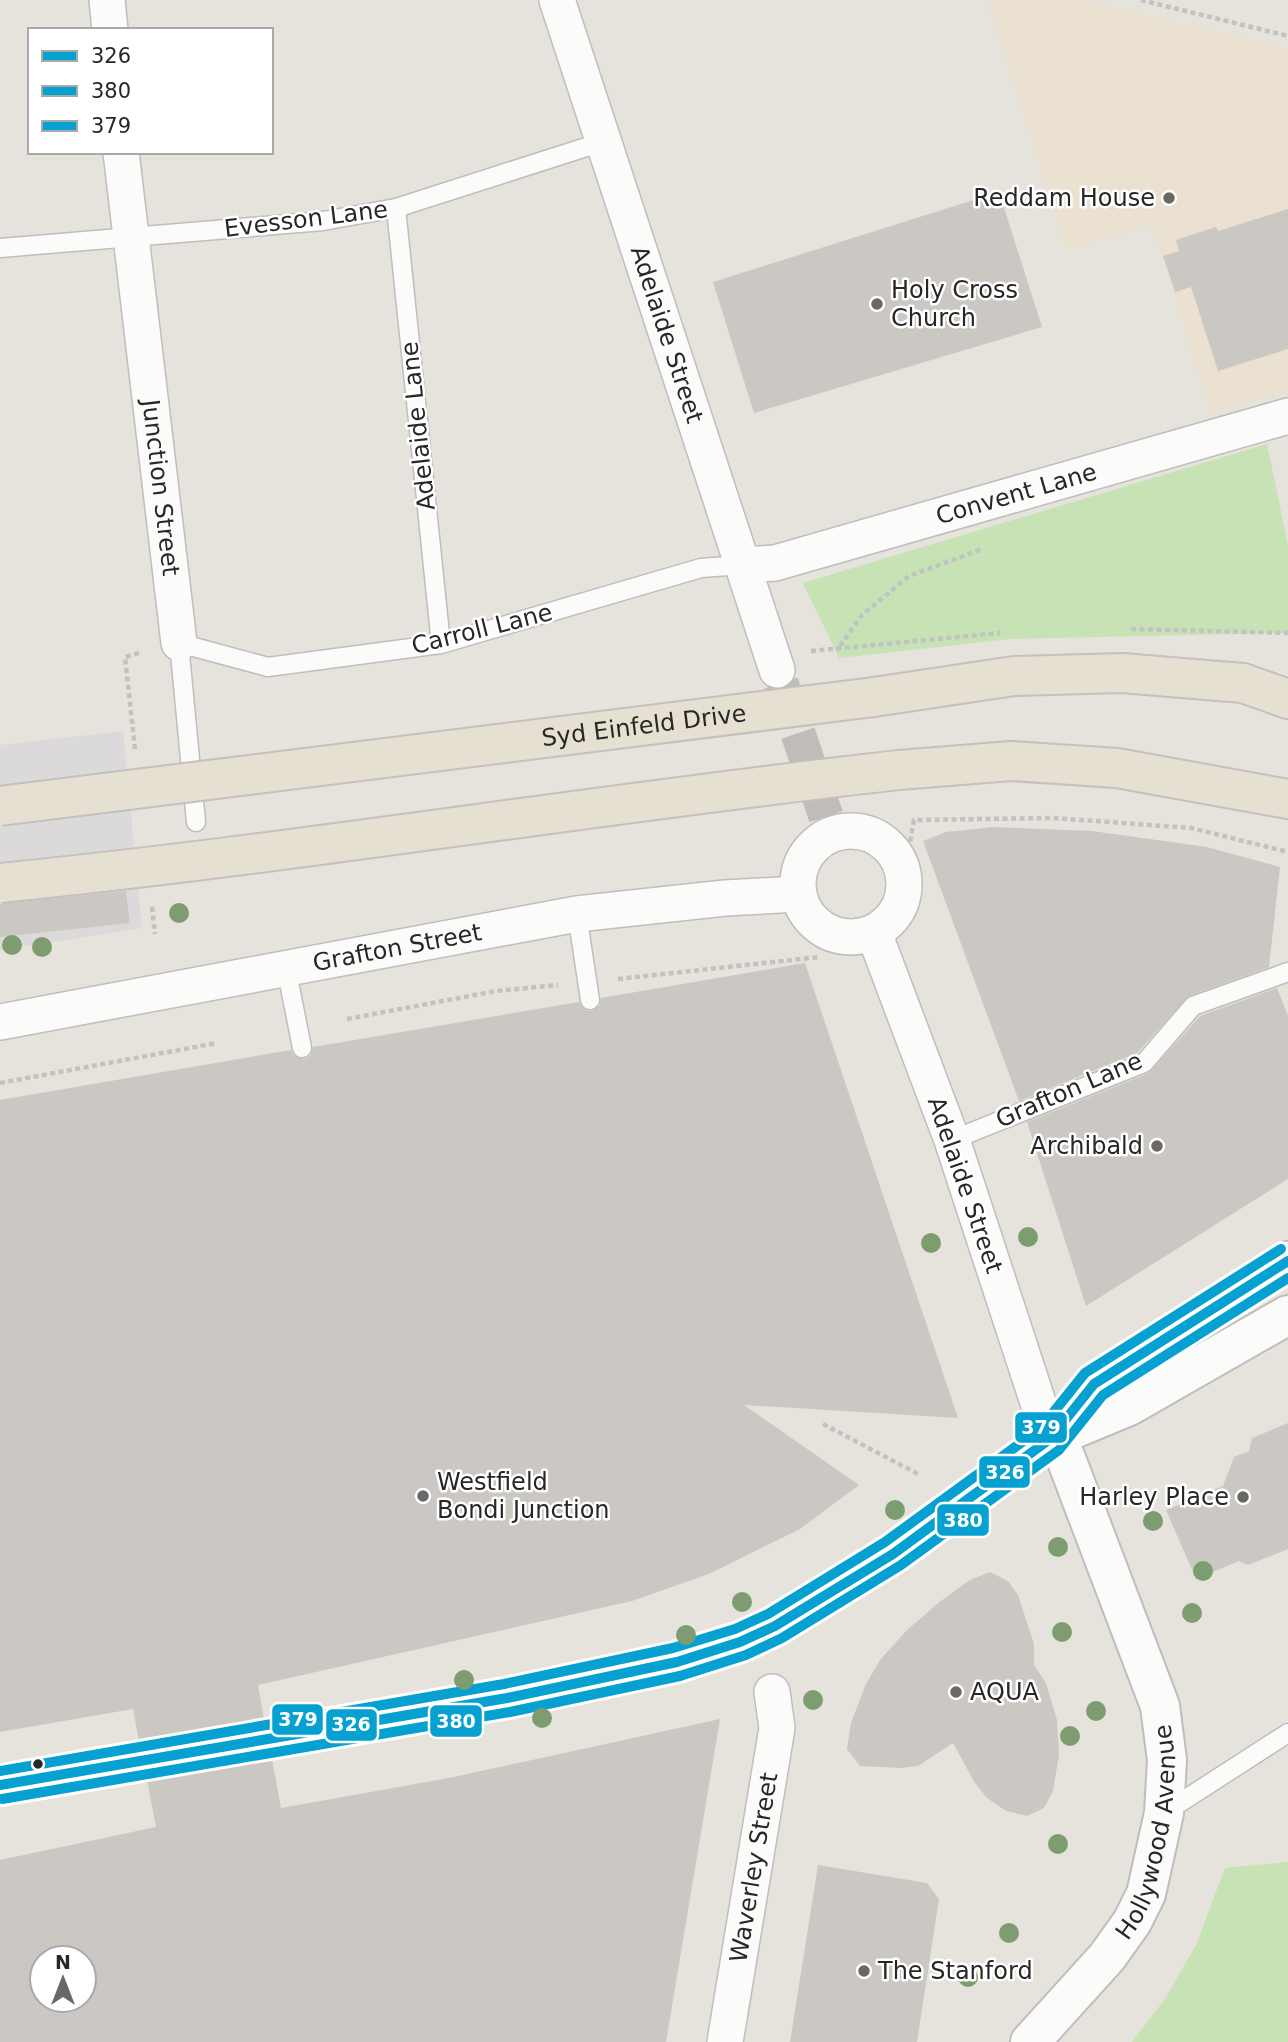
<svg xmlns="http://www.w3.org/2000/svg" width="1288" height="2042" font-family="'DejaVu Sans',sans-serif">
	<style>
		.industrial { fill: #dcd9db }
		.education { fill: #eae1d0 }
		.green { fill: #c7e2b4 }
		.building { fill: #cbc8c3; fill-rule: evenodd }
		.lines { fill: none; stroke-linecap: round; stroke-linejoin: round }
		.street-tunnel { stroke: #c0bdb8; stroke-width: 35; stroke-dasharray: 35 18; stroke-linecap: butt }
		.lane-casing { stroke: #bfbebe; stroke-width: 21 }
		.street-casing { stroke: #bfbebe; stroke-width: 38 }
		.secondary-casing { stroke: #bfbebe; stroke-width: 42 }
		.primary-casing { stroke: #c3c1bf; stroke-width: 42 }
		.path { stroke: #c2c2c1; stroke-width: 4.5; stroke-dasharray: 5 3.5; stroke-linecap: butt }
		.lane { stroke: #fbfbfa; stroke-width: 18 }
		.street { stroke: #fbfbfa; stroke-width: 35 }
		.secondary { stroke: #fbfbfa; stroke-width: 38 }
		.primary { stroke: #e5e0d1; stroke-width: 38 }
		.primary-bridge-casing { stroke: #c3c1bf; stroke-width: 42; stroke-linecap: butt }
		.primary-bridge { stroke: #e5e0d1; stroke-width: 38 }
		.bus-1-casing { stroke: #fff; stroke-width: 16 }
		.bus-2-casing { stroke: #fff; stroke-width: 16 }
		.bus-3-casing { stroke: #fff; stroke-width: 16 }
		.bus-1 { stroke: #06a0d1; stroke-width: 10 }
		.bus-2 { stroke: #06a0d1; stroke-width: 10 }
		.bus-3 { stroke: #06a0d1; stroke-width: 10 }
		.tree { fill: #7d9d70 }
		.poi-dot { fill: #6a6866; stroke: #fff; stroke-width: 2.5 }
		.bus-dot { fill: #272727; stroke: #fff; stroke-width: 2.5 }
		.labels { text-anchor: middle; stroke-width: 5; stroke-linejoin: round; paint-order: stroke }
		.poi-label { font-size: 24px; fill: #272727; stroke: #fff; text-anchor: start }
		.street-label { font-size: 24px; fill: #272727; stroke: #fff }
		.line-badge { stroke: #fff; stroke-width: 2.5 }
		.badge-label { font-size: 19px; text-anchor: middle; font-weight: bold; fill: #fff }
	</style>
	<rect width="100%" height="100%" fill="#e6e2dc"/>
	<!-- industrial -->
	<path class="industrial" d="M123,731L142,928L0,950V745Z"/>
	<!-- education -->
	<path class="education" d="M987,0H1083L1288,48V391L1211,413L1152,225L1066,250Z"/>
	<!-- green -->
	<path class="green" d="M1267,444L1288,546V633L1010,639L839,658L803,583Z
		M1288,1862V2042H1132L1165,1999L1196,1945L1225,1868Z"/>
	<!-- building -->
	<path class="building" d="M999,192L1042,327L754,413L713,282Z
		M1288,209V349L1218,371L1191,287L1175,292L1163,256L1179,251L1176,240L1216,227L1218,231Z
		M993,827L1092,831L1207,847L1280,867L1269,967L1189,996L1137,1053L1019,1101L923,841L946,832Z
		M126,891L130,923L0,937V904Z
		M805,963L958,1418L744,1405L859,1485L800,1529L709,1574L632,1601L258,1685L264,1719L139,1741L133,1709L0,1732V1100L291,1050L294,1056L304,1059L310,1056L313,1047L579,1002L585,1010L592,1011L600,1005L601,998Z
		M1277,988L1288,1016V1179L1086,1306L1027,1122L1149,1073L1200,1016Z
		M1288,1423V1549L1248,1565L1239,1561L1196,1579L1166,1510L1223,1486L1234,1457L1249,1451L1252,1438Z
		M990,1572L1008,1581L1018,1595L1034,1644V1665L1046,1683L1057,1720L1059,1755L1053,1791L1044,1808L1027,1816L1006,1811L987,1798L975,1783L953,1743L918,1766L901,1768L860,1766L847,1749L851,1723L865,1686L880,1660L906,1631L938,1603L970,1580Z
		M720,1719L666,2042H0V1860L156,1827L147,1780L272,1759L281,1808L449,1778ZM42,1958H84V2000H42Z
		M818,1865L927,1883L939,1899L917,2042H790Z"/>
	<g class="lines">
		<!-- street-tunnel -->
		<path class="street-tunnel" d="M781,683L832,834"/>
		<defs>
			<path id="lane" d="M396,208L441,644
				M0,248L323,221L396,208L602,142
				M196,822L179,643L268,667L441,644L701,568L742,565
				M577,914L590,1000
				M286,967L302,1048
				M952,1140L1144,1063L1193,1006L1288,972
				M1164,1813L1288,1733"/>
			<g id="street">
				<path d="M107,0L110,30"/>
				<path id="s1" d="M557,0L777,670"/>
				<path id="s2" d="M121,152L179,643"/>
				<path id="s3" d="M742,565L775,563L1288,416"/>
				<circle cx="851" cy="884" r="53"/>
				<path id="s4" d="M0,1022L577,914L725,898L798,894"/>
				<path d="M0,1785L507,1698L677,1662L740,1642L775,1626L893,1554L1050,1439L952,1140L874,933"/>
				<path id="s5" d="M725,2042L777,1728L772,1692"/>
			</g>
			<g id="secondary">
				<path d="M1052,1438L1129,1406L1288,1315"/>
				<path d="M1050,1439L1094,1384L1288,1261"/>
				<path id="s6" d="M1030,2042L1107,1957L1132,1922L1146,1894L1164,1813L1167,1760L1160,1706L1065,1456L1050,1439"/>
			</g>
			<path id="primary" d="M874,697L1014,676L1122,673L1243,683L1288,699
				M899,770L1011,761L1117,768L1288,799"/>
		</defs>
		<!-- lane casing -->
		<use href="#lane" class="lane-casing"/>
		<!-- street casing -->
		<use href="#street" class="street-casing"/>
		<!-- secondary casing -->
		<use href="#secondary" class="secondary-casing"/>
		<!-- primary casing -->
		<use href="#primary" class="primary-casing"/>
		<!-- path -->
		<path class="path" d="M1141,0L1288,36
			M1131,629L1288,633
			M840,646L862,615L909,576L982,549
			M811,651L1000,633
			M135,749L125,657L142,652
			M904,875L914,820L1053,818L1191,828L1288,852
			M152,907L155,934
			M618,979L819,957
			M347,1019L496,991L558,985
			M0,1083L217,1043
			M823,1424L918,1474"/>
		<!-- lane -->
		<use href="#lane" class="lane"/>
		<!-- street -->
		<use href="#street" class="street"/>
		<!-- secondary -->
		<use href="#secondary" class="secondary"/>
		<!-- primary -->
		<use href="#primary" class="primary"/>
		<defs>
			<g id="primary-bridge">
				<path id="s7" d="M0,806L874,697"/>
				<path d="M0,883C301,853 599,803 899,770"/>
			</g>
		</defs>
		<!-- primary-bridge casing -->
		<use href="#primary-bridge" class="primary-bridge-casing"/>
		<!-- primary-bridge -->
		<use href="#primary-bridge" class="primary-bridge"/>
		<defs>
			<path id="bus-1" d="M0,1785L507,1698L677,1662L740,1642L775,1626L893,1554L1050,1439L1094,1384L1288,1261"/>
			<path id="bus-2" d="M2,1799L510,1712L680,1676L746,1655L782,1638L901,1565L1059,1450L1103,1395L1288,1278"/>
			<path id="bus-3" d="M0,1771L504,1684L673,1648L735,1629L768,1614L885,1542L1040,1429L1085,1373L1281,1249"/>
		</defs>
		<!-- bus-1 casing -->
		<use href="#bus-1" class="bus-1-casing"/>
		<!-- bus-2 casing -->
		<use href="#bus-2" class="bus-2-casing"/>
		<!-- bus-3 casing -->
		<use href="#bus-3" class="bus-3-casing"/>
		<!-- bus-1 -->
		<use href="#bus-1" class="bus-1"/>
		<!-- bus-2 -->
		<use href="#bus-2" class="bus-2"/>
		<!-- bus-3 -->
		<use href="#bus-3" class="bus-3"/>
	</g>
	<!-- trees -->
	<g class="tree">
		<circle cx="179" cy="913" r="10"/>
		<circle cx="12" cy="945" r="10"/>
		<circle cx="42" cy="947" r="10"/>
		<circle cx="1028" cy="1237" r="10"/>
		<circle cx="931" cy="1243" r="10"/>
		<circle cx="895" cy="1510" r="10"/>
		<circle cx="1153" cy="1521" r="10"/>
		<circle cx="1058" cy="1547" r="10"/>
		<circle cx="1203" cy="1571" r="10"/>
		<circle cx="742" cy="1602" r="10"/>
		<circle cx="1192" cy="1613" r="10"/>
		<circle cx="1062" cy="1632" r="10"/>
		<circle cx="686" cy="1635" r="10"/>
		<circle cx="464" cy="1680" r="10"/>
		<circle cx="813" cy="1700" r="10"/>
		<circle cx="1096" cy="1711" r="10"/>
		<circle cx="542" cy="1718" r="10"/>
		<circle cx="1070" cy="1736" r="10"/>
		<circle cx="1058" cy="1844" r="10"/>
		<circle cx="1009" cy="1933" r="10"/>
		<circle cx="968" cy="1977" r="10"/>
	</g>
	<!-- markers -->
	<g class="poi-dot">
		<circle cx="1169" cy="198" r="7"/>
		<circle cx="877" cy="304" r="7"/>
		<circle cx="1157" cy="1146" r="7"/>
		<circle cx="423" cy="1496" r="7"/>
		<circle cx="1243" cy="1497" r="7"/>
		<circle cx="956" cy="1692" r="7"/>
		<circle cx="864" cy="1971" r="7"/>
	</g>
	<circle class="bus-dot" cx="38" cy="1764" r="6"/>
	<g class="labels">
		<!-- poi labels -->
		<g class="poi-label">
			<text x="1155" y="206" text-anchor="end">Reddam House</text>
			<text x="891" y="298">Holy Cross<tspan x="891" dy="28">Church</tspan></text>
			<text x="1143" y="1154" text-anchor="end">Archibald</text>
			<text x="437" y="1490">Westfield<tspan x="437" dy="28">Bondi Junction</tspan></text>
			<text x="1229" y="1505" text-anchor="end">Harley Place</text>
			<text x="970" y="1700">AQUA</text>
			<text x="878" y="1979">The Stanford</text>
		</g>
		<!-- street labels -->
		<g class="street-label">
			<text transform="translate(306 219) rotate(-7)" y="8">Evesson Lane</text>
			<text dy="8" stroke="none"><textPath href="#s1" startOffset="352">Adelaide Street</textPath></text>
			<text transform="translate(418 426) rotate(-96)" y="8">Adelaide Lane</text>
			<text dy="8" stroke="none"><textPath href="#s2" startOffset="338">Junction Street</textPath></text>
			<text dy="8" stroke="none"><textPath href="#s3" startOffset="284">Convent Lane</textPath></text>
			<text transform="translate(482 629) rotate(-14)" y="8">Carroll Lane</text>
			<text dy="8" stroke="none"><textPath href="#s7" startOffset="649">Syd Einfeld Drive</textPath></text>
			<text dy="8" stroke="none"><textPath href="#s4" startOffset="404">Grafton Street</textPath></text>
			<text transform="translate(1069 1090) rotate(-23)" y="8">Grafton Lane</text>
			<text transform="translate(965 1185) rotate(71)" y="8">Adelaide Street</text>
			<text dy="8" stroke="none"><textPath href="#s6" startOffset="250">Hollywood Avenue</textPath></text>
			<text dy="8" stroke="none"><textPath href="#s5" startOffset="177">Waverley Street</textPath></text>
		</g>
	</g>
	<g class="line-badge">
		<rect x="1014" y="1411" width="54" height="33" rx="7" fill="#06a0d1"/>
		<rect x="978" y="1455" width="53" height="34" rx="7" fill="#06a0d1"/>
		<rect x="936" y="1503" width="54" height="34" rx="7" fill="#06a0d1"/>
		<rect x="271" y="1703" width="53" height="33" rx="7" fill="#06a0d1"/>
		<rect x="429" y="1704" width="54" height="34" rx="7" fill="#06a0d1"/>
		<rect x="325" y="1708" width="53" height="34" rx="7" fill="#06a0d1"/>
	</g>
	<g class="badge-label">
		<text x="1041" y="1434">379</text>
		<text x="1005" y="1479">326</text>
		<text x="963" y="1527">380</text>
		<text x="298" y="1726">379</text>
		<text x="456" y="1728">380</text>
		<text x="351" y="1731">326</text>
	</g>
	<!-- legend -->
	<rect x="28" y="28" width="245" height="126" fill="#ffffff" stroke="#a9a9a9" stroke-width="2"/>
	<rect x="42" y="51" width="35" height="10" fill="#06a0d1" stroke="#a9a9a9" stroke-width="2"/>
	<text x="91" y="63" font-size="21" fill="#272727">326</text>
	<rect x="42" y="86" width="35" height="10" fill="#06a0d1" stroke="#a9a9a9" stroke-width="2"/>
	<text x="91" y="98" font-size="21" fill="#272727">380</text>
	<rect x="42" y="121" width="35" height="10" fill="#06a0d1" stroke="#a9a9a9" stroke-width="2"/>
	<text x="91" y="133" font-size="21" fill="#272727">379</text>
	<!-- north arrow -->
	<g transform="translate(63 1979)"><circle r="33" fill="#ffffff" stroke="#a9a9a9" stroke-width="2"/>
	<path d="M0-5L12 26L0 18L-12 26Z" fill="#6a6866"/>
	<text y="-10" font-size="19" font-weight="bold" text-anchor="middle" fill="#272727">N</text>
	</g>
</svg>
